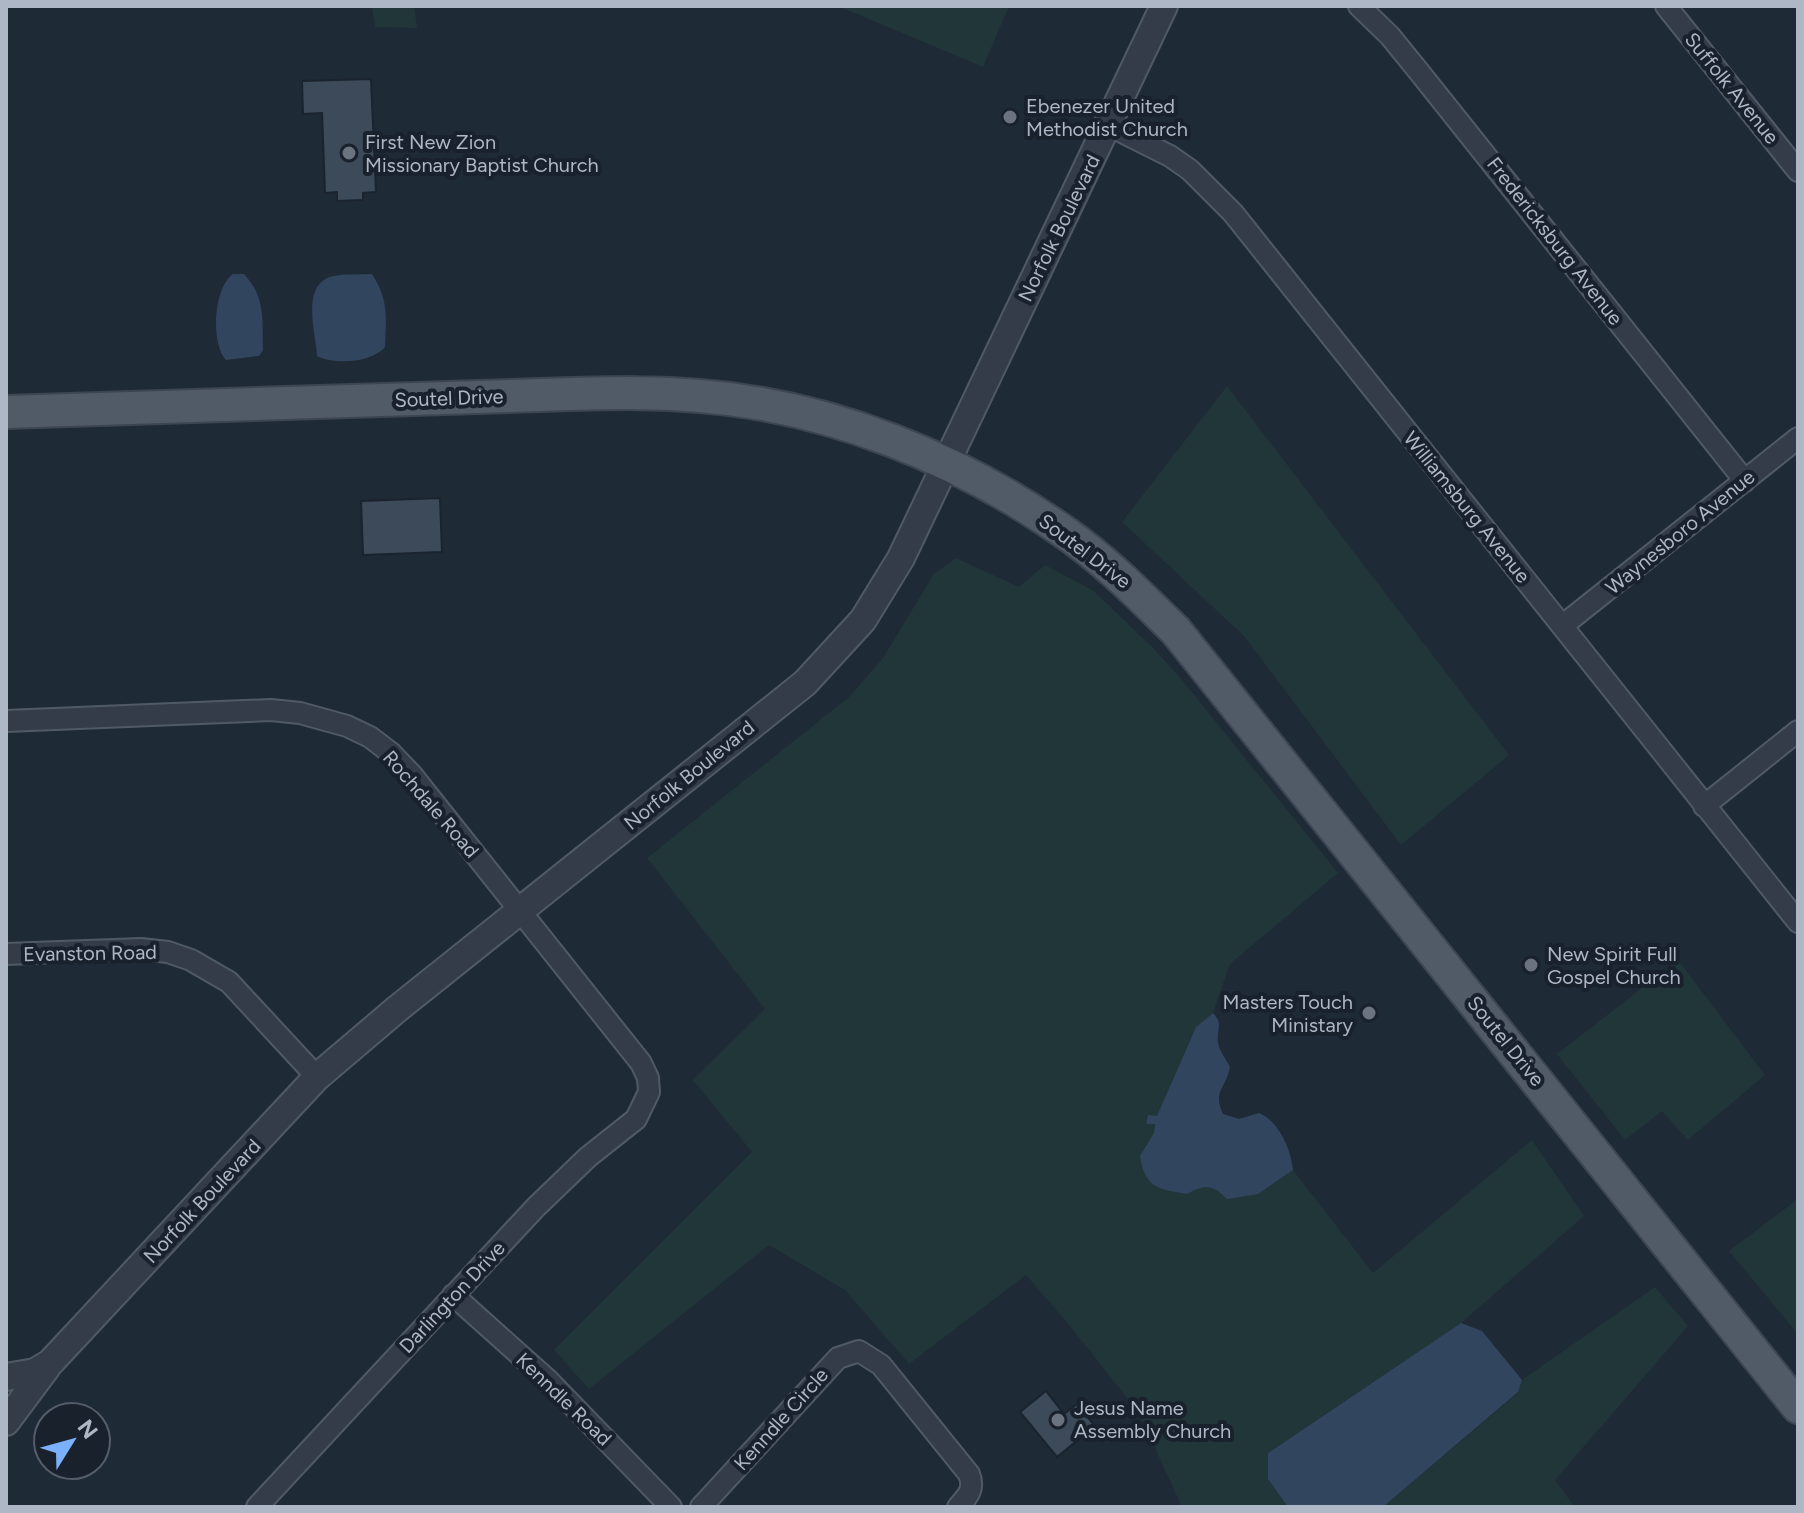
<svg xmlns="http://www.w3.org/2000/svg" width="1804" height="1513" font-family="Figtree,sans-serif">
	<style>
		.green { fill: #213638 }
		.water { fill: #32455f }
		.building { fill: #3d4a5a; stroke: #1a232e; stroke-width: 2 }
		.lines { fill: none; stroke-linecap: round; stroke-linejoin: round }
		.minor-casing { stroke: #505a66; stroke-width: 24 }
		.tertiary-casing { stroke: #505a66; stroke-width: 30 }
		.primary-casing { stroke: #3c4551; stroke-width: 36 }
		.minor { stroke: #333c48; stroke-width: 20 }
		.tertiary { stroke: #333c48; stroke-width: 26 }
		.primary { stroke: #515b68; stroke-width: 32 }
		.worship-dot { fill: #6b7280; stroke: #19212c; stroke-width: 3 }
		.labels { text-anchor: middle; stroke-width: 8; stroke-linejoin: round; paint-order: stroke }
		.street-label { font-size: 20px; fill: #adb7c5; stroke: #19212c }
		.poi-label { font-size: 20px; fill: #adb7c5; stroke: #19212c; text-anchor: start }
	</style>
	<rect width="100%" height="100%" fill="#1f2a37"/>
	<!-- green -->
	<path class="green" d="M372,6H414L417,28L375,27Z
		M838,6H1009L983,67Z
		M1227,386L1509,755L1401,845L1244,636L1122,522Z
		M956,558L1019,587L1045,565L1094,591L1152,647L1178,675L1338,873L1230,964L1213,1013L1196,1027L1157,1117L1148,1116L1146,1124H1155L1154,1133L1201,1186L1258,1194L1293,1170L1373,1273L1532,1140L1584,1216L1461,1323L1268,1453V1479L1288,1507H1182L1139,1413L1070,1326L1026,1275L909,1364L845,1290L769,1245L589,1389L554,1350L752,1152L693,1080L765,1009L647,858L849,697L883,658L933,575Z
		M1678,960L1765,1075L1688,1140L1662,1111L1625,1140L1557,1054Z
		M1798,1199V1334L1729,1251Z
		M1655,1287L1688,1326L1555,1480L1575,1507H1383L1518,1393L1522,1380Z"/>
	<!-- water -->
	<path class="water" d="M233,274H244C266,298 262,319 263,350L259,356L226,360C210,343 214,287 233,274Z
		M372,274C389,300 386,317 385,347C372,363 334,365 317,356C316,335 302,290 327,278C338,273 359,275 372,274Z
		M1213,1013C1224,1024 1216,1030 1218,1043C1220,1052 1226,1059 1230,1067C1226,1089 1212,1091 1223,1114L1239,1119L1259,1113C1279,1121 1291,1150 1293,1170L1258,1194L1227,1199C1213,1185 1205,1184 1187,1194C1158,1189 1145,1188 1140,1156L1154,1133L1155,1124H1146L1148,1115L1157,1116L1196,1027Z
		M1461,1323L1482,1331L1522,1380L1518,1392L1383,1507H1288L1268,1479V1453Z"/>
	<!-- building -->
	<path class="building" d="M371,79L376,192L363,193V200L337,201V192L325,193L322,113L303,114L302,81Z
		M440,498L442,552L363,555L361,501Z
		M1046,1391L1064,1414L1077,1404L1095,1426L1057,1457L1020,1412Z"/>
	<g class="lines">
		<defs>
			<path id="minor" d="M1359,6L1390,36L1420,73L1745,481
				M1666,6L1798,171
				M1108,125L1170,156L1190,170L1233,213L1798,922
				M1562,626L1798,438
				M6,721L271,710L300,713L347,726L370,737L391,753L412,775L641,1063L648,1078L649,1092L636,1119L588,1157L536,1207L257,1507
				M1704,806L1798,731
				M6,954L141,949L168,952L191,960L229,982L317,1077
				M453,1295L549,1381L671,1507
				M701,1507L838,1358L859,1351L881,1365L969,1474C975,1489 968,1496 958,1507"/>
			<path id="tertiary" d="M6,1377L35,1372L50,1363L317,1077L397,1009L805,683L863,620L901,558L1164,6
				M6,1422L47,1367"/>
			<path id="primary" d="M6,412L572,394C615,393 657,392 700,396C830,406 961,459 1067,534C1107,562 1141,597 1176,631L1798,1407"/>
		</defs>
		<!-- minor casing -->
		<use href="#minor" class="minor-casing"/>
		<!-- tertiary casing -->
		<use href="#tertiary" class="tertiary-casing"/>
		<!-- primary casing -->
		<use href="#primary" class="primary-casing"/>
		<!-- minor -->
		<use href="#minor" class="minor"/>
		<!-- tertiary -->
		<use href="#tertiary" class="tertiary"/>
		<!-- primary -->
		<use href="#primary" class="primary"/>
	</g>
	<!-- markers -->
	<g class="worship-dot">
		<circle cx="1010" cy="117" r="8"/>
		<circle cx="349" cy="153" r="8"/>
		<circle cx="1531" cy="965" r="8"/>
		<circle cx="1369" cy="1013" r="8"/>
		<circle cx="1058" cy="1420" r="8"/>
	</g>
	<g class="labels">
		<!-- street labels -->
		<g class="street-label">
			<text transform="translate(1732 88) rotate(51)" y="7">Suffolk Avenue</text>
			<text transform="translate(1059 228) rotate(-64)" y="7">Norfolk Boulevard</text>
			<text transform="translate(1555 241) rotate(52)" y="7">Fredericksburg Avenue</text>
			<text transform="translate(449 398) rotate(-2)" y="7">Soutel Drive</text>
			<text transform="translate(1467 507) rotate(51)" y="7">Williamsburg Avenue</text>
			<text transform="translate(1680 532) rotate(-39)" y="7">Waynesboro Avenue</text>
			<text transform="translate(1085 551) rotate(37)" y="7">Soutel Drive</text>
			<text transform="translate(689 775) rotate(-39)" y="7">Norfolk Boulevard</text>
			<text transform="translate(431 804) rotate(49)" y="7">Rochdale Road</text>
			<text transform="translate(90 953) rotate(-1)" y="7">Evanston Road</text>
			<text transform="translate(1506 1041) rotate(51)" y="7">Soutel Drive</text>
			<text transform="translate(202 1201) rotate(-47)" y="7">Norfolk Boulevard</text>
			<text transform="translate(452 1297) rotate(-47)" y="7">Darlington Drive</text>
			<text transform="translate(564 1399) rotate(44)" y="7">Kenndle Road</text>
			<text transform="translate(781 1419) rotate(-48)" y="7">Kenndle Circle</text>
		</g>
		<!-- poi labels -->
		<g class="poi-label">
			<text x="1026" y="113">Ebenezer United<tspan x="1026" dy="23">Methodist Church</tspan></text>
			<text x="365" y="149">First New Zion<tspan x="365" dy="23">Missionary Baptist Church</tspan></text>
			<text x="1547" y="961">New Spirit Full<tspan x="1547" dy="23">Gospel Church</tspan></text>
			<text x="1353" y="1009" text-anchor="end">Masters Touch<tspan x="1353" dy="23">Ministary</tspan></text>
			<text x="1074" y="1415">Jesus Name<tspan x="1074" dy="23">Assembly Church</tspan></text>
		</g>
	</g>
	<!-- border -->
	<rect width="1804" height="1513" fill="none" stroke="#adb7c5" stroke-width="16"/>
	<!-- north arrow -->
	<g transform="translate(72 1441) rotate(53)"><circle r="38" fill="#19212c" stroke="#545d69" stroke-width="2"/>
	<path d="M0-6L14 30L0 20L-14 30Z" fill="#7db0fa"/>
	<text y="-12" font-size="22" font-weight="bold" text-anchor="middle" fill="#adb7c5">N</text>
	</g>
</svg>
